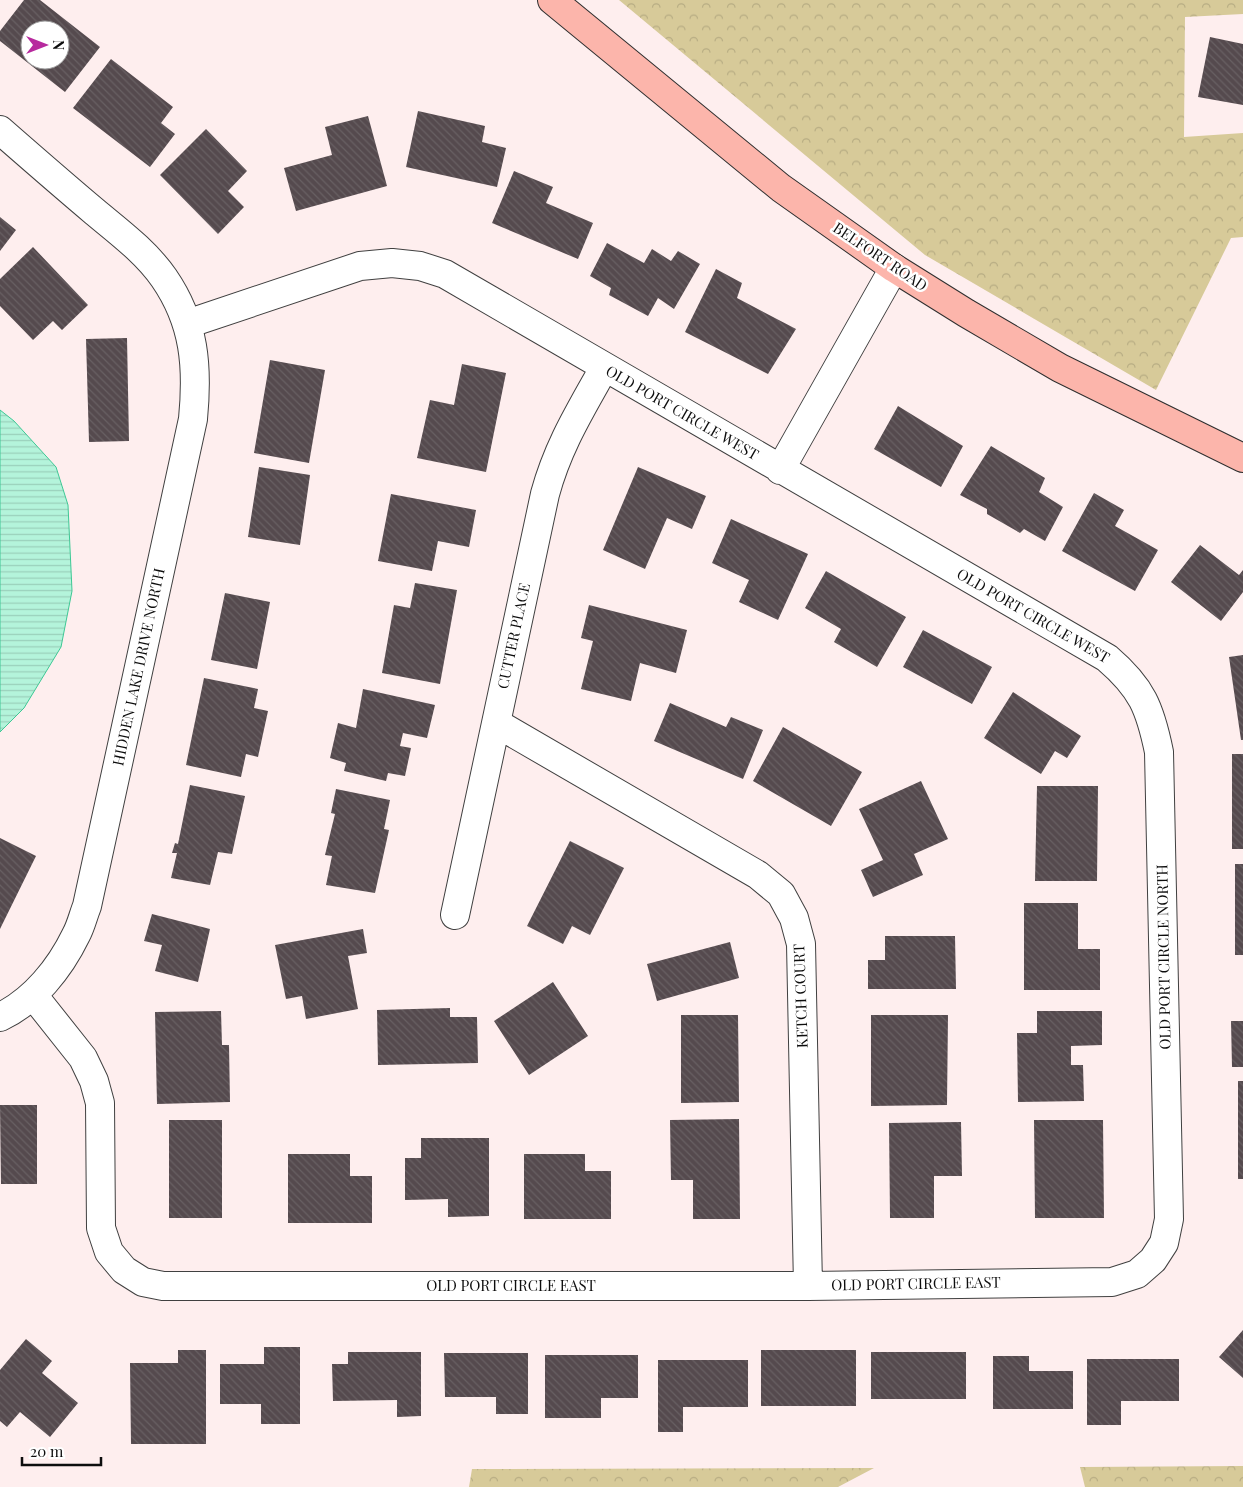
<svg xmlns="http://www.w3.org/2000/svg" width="1243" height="1487" font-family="'Playfair Display',serif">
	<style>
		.forest { fill: url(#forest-crowns) }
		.water { fill: url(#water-rules); stroke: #3ec895 }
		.building { fill: url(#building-back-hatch); fill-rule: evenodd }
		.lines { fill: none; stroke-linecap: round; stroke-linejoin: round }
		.street-casing { stroke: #404040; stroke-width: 30 }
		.secondary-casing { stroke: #2f2f2f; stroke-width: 30 }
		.street { stroke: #fff; stroke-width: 28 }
		.secondary { stroke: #fcb5ab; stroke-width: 28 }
		.labels { text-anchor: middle; stroke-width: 5; stroke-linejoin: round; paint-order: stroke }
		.street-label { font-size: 15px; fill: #0d0d0d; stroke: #fff }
	</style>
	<defs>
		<pattern id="forest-crowns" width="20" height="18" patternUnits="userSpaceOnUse" patternTransform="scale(1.25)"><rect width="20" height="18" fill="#d7ca99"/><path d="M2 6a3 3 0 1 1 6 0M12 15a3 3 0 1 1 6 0" fill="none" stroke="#b7ac83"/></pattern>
		<pattern id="water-rules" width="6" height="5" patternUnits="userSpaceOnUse" patternTransform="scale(1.25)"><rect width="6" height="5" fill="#b4f4db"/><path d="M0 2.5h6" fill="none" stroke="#9ad0bb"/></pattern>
		<pattern id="building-back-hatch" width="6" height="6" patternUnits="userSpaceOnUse" patternTransform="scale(1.25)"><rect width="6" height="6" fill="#554a4e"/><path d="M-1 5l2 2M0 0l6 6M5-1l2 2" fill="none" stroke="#686063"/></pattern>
	</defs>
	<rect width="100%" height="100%" fill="#feeeee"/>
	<!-- forest -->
	<path class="forest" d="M619,0H1243V14L1185,17L1184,137L1243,133V237L1231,238L1156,390L925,255Z
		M1243,1466V1487H1085L1080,1467Z
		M874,1468L838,1487H469L472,1469Z"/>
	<!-- water -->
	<path class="water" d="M0,410L14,421L56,467L68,505L72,591L61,647L24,708L0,732Z"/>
	<!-- building -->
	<path class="building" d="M24,0H40L100,47L65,92L0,41V31ZM30,30H60V60H30Z
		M1210,37L1243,44V105L1198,97Z
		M111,59L173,107L161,123L175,134L150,167L73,108Z
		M418,111L485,126L482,142L506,148L497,187L406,167Z
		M368,116L387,186L296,211L284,168L332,155L325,127Z
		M206,129L247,171L228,191L244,207L218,234L160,175Z
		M514,171L553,187L546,203L593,223L578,259L492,223Z
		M0,217L16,230L0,251Z
		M607,243L644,263L652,249L671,261L678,251L700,264L674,309L658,298L648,316L609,295L611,288L590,276Z
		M33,247L88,305L62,330L53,321L33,340L0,306V279Z
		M716,269L742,283L737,298L796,329L768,374L685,332Z
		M127,338L129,441L89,442L86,339Z
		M270,360L325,370L309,463L254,453Z
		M462,364L506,373L486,472L417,458L430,400L454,405Z
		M898,406L963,446L941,487L874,449Z
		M991,446L1045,478L1039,492L1063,507L1045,541L1024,529L1020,533L987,514V509L960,495Z
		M259,467L310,475L300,545L248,537Z
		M638,467L706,496L692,529L667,518L645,569L603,550Z
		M1094,493L1124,510L1115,526L1158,550L1135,591L1062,551Z
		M391,494L476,510L469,547L438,541L432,571L378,561Z
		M731,519L808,554L778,620L739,602L749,580L712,563Z
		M1200,545L1239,575L1243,570V592L1221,621L1171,582Z
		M826,571L906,617L877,667L834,642L841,629L805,608Z
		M415,583L457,590L440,684L382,673L394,605L410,608Z
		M225,593L270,602L257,669L211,660Z
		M589,605L687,630L676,673L640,663L631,701L581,689L593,641L581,638Z
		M923,630L992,667L972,704L903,667Z
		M1243,655V740H1241L1229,657Z
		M204,678L258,689L254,708L268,711L258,757L246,754L241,777L186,765Z
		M363,689L435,705L427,738L403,733L400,746L411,748L405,776L388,773L386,781L344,771L346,763L330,758L338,723L356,728Z
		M1013,692L1081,736L1067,758L1055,751L1041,774L984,738Z
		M670,703L726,727L731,717L763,730L743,779L654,741Z
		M783,727L862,772L831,826L753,781Z
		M1232,754H1243V849H1232Z
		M921,781L948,839L914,854L923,875L873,897L861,870L883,860L859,809Z
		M190,785L245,796L232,854L218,852L210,885L171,878L177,853H172L175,843L178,844Z
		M1037,786H1098L1097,881H1035Z
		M336,789L390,800L384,829L389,830L375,893L326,885L332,856L325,855L335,814L331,813Z
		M0,838L36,856L0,929Z
		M570,841L624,868L590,935L572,926L563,944L527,926Z
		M1235,864H1243V955H1235Z
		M1024,903H1078V949H1100V990H1024Z
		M152,914L210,929L198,982L155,971L162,945L144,941Z
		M363,929L367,953L348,956L358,1009L306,1019L302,996L286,999L275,945Z
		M885,936H955L956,989H868V960H885Z
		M730,942L739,978L657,1001L647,964Z
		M553,982L588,1036L529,1075L494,1021Z
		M450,1008V1017H477L478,1063L378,1065L377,1010Z
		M221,1011L222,1045H229L230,1102L157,1104L155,1012Z
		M1037,1011H1102V1045L1071,1046V1065H1083L1084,1101L1018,1102L1017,1033H1037Z
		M681,1015H738L739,1102L681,1103Z
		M871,1015H948L947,1105L871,1106Z
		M1231,1021H1243V1067H1232Z
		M1238,1081H1243V1179H1238Z
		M0,1105H37V1184H1Z
		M739,1119L740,1219H693V1180H671L670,1120Z
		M169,1120H222V1218H169Z
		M1034,1120H1103L1104,1218H1035Z
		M961,1122L962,1176H934V1218H890L889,1123Z
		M421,1138H489V1216L448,1217V1199L405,1200V1158H421Z
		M288,1154H350V1176H372V1223H288Z
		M524,1154H585V1171H611V1219H524Z
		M1243,1330V1378L1219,1357Z
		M26,1339L52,1361L42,1373L78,1403L50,1437L20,1412L7,1427L0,1421V1370Z
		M264,1347H300V1424H261V1404H220V1364H264Z
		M178,1350H206V1444H131L130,1363H178Z
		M761,1350H856V1406H761Z
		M348,1352H421V1416L397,1417V1400L333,1401L332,1364H348Z
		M871,1352H966V1399H871Z
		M444,1353H528V1414H496V1397H445Z
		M545,1355H638V1398H601V1418H545Z
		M993,1356H1029V1371H1073V1409H993Z
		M1087,1359H1179V1401H1121V1425H1087Z
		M658,1360H748V1407H683V1432H658Z"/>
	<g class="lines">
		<defs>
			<path id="street" d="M0,130C32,158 63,185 95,212C119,232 146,252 164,278C195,323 198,367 193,419L87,906C83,916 81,926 76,935C60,968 34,1001 0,1017
				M780,470L894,268
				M496,723L758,875L781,894L794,918L801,944L808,1286
				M455,915L545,494C558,446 580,411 604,368
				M33,995L83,1058L94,1081L100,1103L101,1228L109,1252L124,1270L143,1282L163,1286H808L1112,1282L1137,1274L1153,1260L1164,1243L1169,1219L1159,752C1150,708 1142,688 1107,658L445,274L420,266L392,263L360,266L187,324"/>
			<path id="secondary" d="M552,0L781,188L894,268L966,313L1060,368L1243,458"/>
		</defs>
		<!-- street casing -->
		<use href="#street" class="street-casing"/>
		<!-- secondary casing -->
		<use href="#secondary" class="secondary-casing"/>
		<!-- street -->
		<use href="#street" class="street"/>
		<!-- secondary -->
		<use href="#secondary" class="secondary"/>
	</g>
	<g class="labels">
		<!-- street labels -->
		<g class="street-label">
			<text transform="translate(880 257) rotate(34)" y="5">BELFORT ROAD</text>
			<text transform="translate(682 413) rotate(30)" y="5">OLD PORT CIRCLE WEST</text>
			<text transform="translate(1033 616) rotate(30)" y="5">OLD PORT CIRCLE WEST</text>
			<text transform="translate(514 636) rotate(-78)" y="5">CUTTER PLACE</text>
			<text transform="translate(139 667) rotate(-78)" y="5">HIDDEN LAKE DRIVE NORTH</text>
			<text transform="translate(1164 957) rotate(-91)" y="5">OLD PORT CIRCLE NORTH</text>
			<text transform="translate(801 996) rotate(-92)" y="5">KETCH COURT</text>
			<text transform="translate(916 1284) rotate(-1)" y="5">OLD PORT CIRCLE EAST</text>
			<text x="511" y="1291">OLD PORT CIRCLE EAST</text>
		</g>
	</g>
	<!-- north arrow -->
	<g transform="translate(45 45) rotate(90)"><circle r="24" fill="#ffffff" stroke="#9e9e9e"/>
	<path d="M0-4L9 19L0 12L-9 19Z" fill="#b72a9e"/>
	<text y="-8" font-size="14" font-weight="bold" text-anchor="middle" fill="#0d0d0d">N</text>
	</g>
	<!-- scale -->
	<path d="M22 1457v8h79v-8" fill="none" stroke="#0d0d0d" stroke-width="2.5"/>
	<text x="30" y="1457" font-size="15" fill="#0d0d0d" stroke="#ffffff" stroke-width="4" paint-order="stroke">20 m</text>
</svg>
